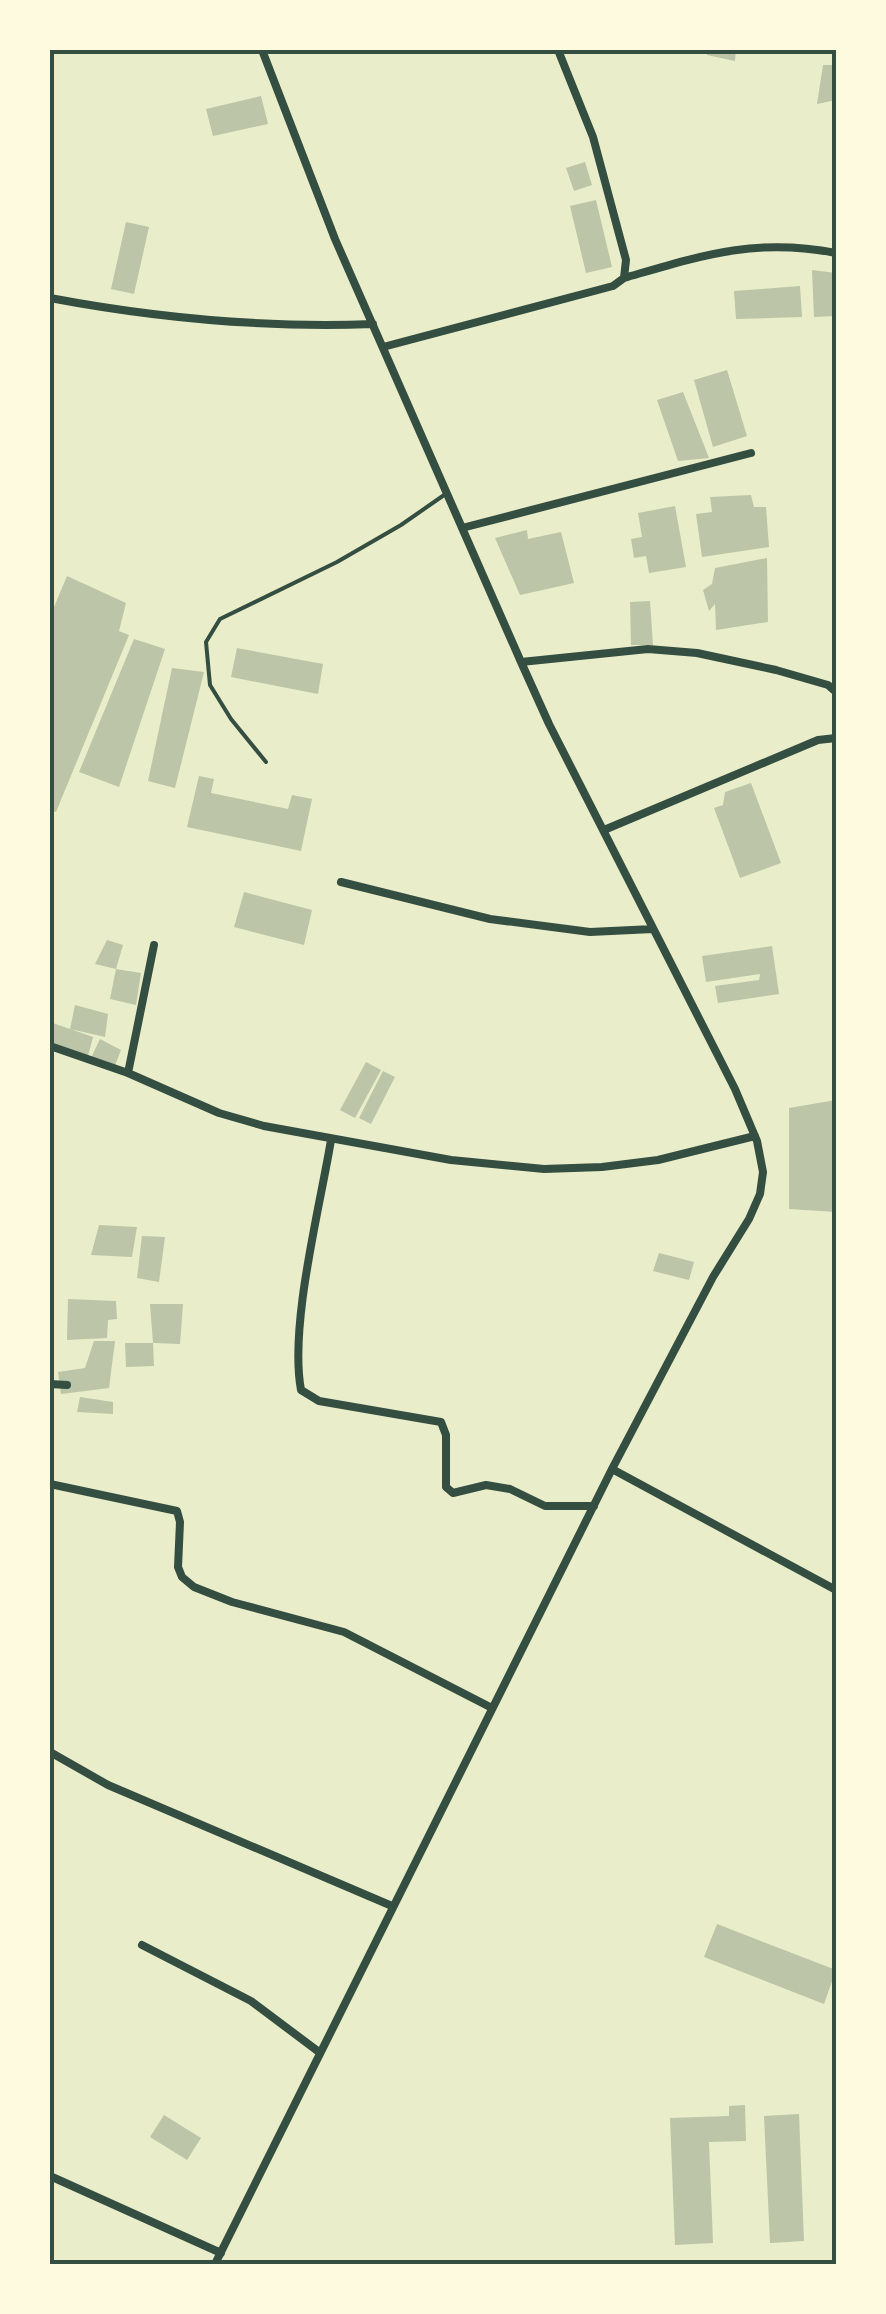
<svg xmlns="http://www.w3.org/2000/svg" width="886" height="2314" font-family="Signika,sans-serif">
	<style>
		.building { fill: #bcc5a7 }
		.lines { fill: none; stroke-linecap: round; stroke-linejoin: round }
		.service { stroke: #344e41; stroke-width: 4 }
		.minor { stroke: #344e41; stroke-width: 8 }
		.neatline { fill: none; stroke: #344e41; stroke-width: 4 }
	</style>
	<rect width="100%" height="100%" fill="#e9edc9"/>
	<!-- building -->
	<path class="building" d="M707,50H736L735,61L707,55Z
		M823,65H836V100L817,104Z
		M261,96L268,124L213,136L206,109Z
		M585,162L592,185L574,191L566,168Z
		M596,200L612,267L586,273L570,206Z
		M126,222L149,227L134,294L111,289Z
		M812,270L836,273V316L814,317Z
		M800,286L802,317L736,319L734,291Z
		M727,370L747,436L713,447L694,380Z
		M683,392L709,458L678,461L657,400Z
		M751,495L754,507H766L769,547L702,557L696,514L712,512L710,497Z
		M675,506L686,567L649,573L646,556L634,558L631,539L642,537L638,513Z
		M527,530L528,539L561,532L574,583L520,595L495,538Z
		M767,558L768,622L716,630L715,604L709,611L703,590L712,584L715,568Z
		M67,576L126,603L119,631L129,635L56,812L50,810V606L54,607Z
		M650,601L653,645H631L630,602Z
		M134,639L165,649L119,787L79,772Z
		M237,648L323,664L318,694L231,677Z
		M172,668L204,672L175,788L148,781Z
		M199,776L214,779L211,793L288,809L292,795L312,799L301,851L187,827Z
		M751,783L781,863L740,878L714,808L723,805L725,792Z
		M244,892L312,910L304,945L234,927Z
		M107,940L123,945L116,969L95,964Z
		M772,946L779,994L718,1003L715,986L759,980L760,974L706,982L702,956Z
		M116,969L141,973L136,1005L110,999Z
		M75,1005L108,1014L105,1037L70,1029L93,1037L88,1056L50,1042V1022L70,1029Z
		M100,1039L121,1050L114,1068L90,1060Z
		M366,1062L381,1070L355,1118L340,1110Z
		M383,1071L395,1077L371,1124L359,1118Z
		M836,1100V1212L789,1209V1108Z
		M99,1225L137,1227L132,1257L91,1255Z
		M142,1236L165,1237L159,1282L137,1278Z
		M659,1253L694,1262L689,1280L653,1271Z
		M68,1299L116,1301L117,1319L108,1320L107,1338L67,1340Z
		M150,1304H183L180,1344L153,1343L154,1366L126,1367L125,1343H153Z
		M94,1341H115L109,1388L61,1394L58,1372L85,1368Z
		M80,1397L113,1402V1414L77,1412Z
		M717,1924L836,1970L824,2004L704,1957Z
		M745,2105L746,2141L709,2142L713,2243L675,2245L670,2118L729,2116V2106Z
		M799,2114L804,2241L770,2243L764,2116Z
		M164,2115L201,2138L187,2160L150,2137Z"/>
	<g class="lines">
		<!-- service -->
		<path class="service" d="M266,762L231,719L210,685L206,642L220,619L337,562L401,525L447,493"/>
		<!-- minor -->
		<path class="minor" d="M624,278C700,256 755,237 836,253
			M50,298C156,318 265,328 373,324
			M383,347L613,286L624,278L626,260L593,137L558,50
			M462,528L751,453
			M521,662L648,649L697,653L776,670L828,685L836,692
			M604,830L818,740L836,738
			M341,882L490,919L590,932L653,929
			M50,1046L128,1073L219,1113L264,1126L451,1160L544,1169L602,1167L658,1160L755,1136
			M128,1073L154,945
			M331,1140C320,1207 289,1326 301,1390L319,1401L441,1422L446,1435V1487L453,1493L486,1485L510,1489L545,1506H594
			M50,1384L67,1385
			M612,1469L836,1590
			M50,1484L177,1511L180,1522L178,1567L182,1577L194,1587L232,1602L344,1632L492,1708
			M50,1752L108,1785L392,1906
			M142,1945L251,2001L319,2052
			M50,2176L221,2253
			M215,2264L612,1469L713,1277L749,1219L760,1194L763,1172L757,1141L735,1089L549,724L521,662L335,239L262,50"/>
	</g>
	<!-- border -->
	<rect width="886" height="2314" fill="none" stroke="#fefae0" stroke-width="105"/>
	<rect x="52" y="52" width="782" height="2210" class="neatline"/>
</svg>
